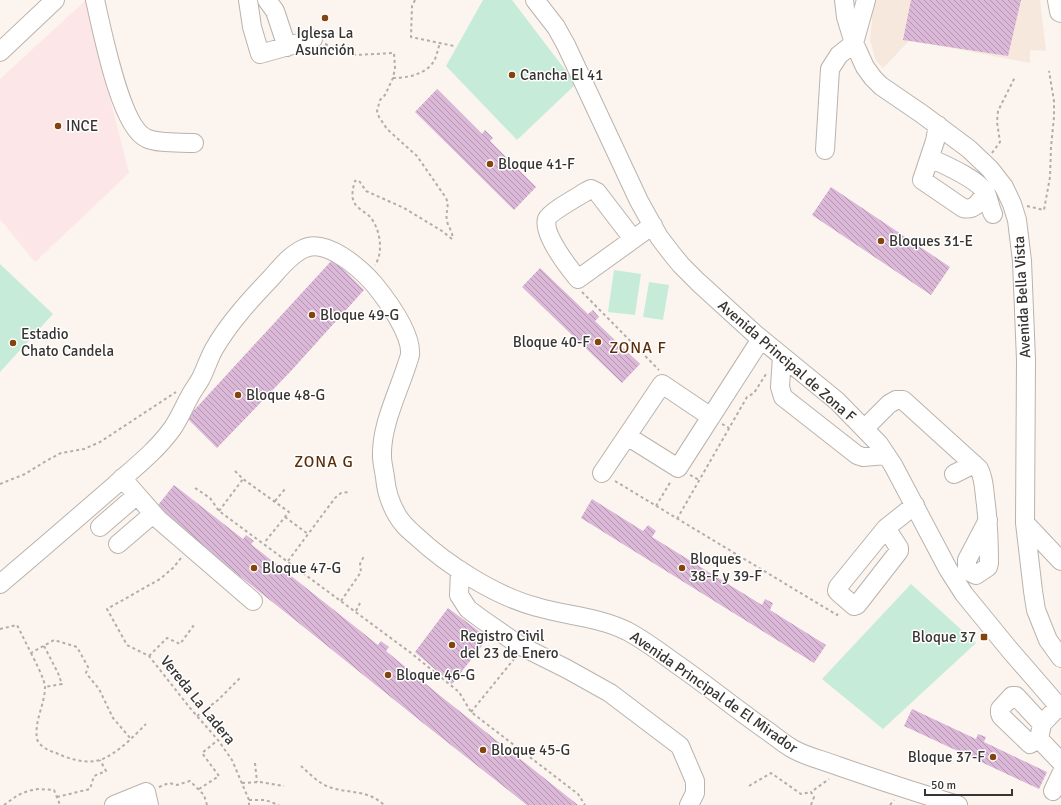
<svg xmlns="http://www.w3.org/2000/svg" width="1061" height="805" font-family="Signika,sans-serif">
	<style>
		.built { fill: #f7e8de }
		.education { fill: #fce6e7 }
		.garden { fill: #c6ecd9 }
		.building { fill: url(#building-back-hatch) }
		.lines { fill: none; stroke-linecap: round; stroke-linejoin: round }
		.minor-casing { stroke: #bab3ad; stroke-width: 20 }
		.highway-casing { stroke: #bab3ad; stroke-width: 24 }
		.path { stroke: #b3ada9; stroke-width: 2; stroke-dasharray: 3 3; stroke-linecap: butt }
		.minor { stroke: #fff; stroke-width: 18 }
		.highway { stroke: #fff; stroke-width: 22 }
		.poi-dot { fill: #85440c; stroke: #fff; stroke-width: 1.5 }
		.labels { text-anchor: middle; stroke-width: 3; stroke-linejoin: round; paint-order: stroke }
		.poi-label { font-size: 15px; fill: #373432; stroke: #fff; text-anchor: start }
		.street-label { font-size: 15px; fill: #373432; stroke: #fff }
		.neighbourhood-label { font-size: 16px; letter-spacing: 1px; fill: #5b2e0a; stroke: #fff }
	</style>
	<defs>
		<pattern id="building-back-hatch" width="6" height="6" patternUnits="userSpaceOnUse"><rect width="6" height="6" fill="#dbb7d8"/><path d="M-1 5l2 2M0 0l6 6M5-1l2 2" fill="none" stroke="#b296b0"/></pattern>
	</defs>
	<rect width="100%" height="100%" fill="#fcf4ef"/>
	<!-- built -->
	<path class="built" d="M874,0H1040L1046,51L1030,50V63L910,40L883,68L876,61L870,40Z"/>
	<!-- education -->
	<path class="education" d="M85,1L129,173L35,262L0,219V79Z"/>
	<!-- garden -->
	<path class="garden" d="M483,0H512L576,84L517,140L446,66Z
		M0,264L53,314L0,372Z
		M614,270L641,274L635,315L608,312Z
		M649,282L669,285L663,320L643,317Z
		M911,584L976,643L883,729L822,679Z"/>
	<!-- building -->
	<path class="building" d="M911,0H1021L1008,56L903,40Z
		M437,89L482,134L485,130L493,138L490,141L536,187L514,210L415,112Z
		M831,187L950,267L931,295L812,215Z
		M333,259L364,290L291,371L217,448L187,418Z
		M540,268L588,314L593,310L599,317L595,321L640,364L622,383L522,287Z
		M174,485L243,539L246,535L254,541L251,544L378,645L381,641L389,647L386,651L443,698L511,752L514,748L522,754L519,758L578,805H527L423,723L290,616L155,509Z
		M592,499L643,531L648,525L656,531L652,537L762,605L765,599L773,603L770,610L826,645L814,663L581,518Z
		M448,608L488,638L452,684L415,652Z
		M912,709L976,739L978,734L986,737L984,742L1047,772L1039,789L904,726Z"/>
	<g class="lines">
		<defs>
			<path id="minor" d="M95,0C102,29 120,126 146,138C158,144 181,142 194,143
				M248,0L252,27L260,54L313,39
				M267,0L275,11L287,47
				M535,0L556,27L566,45L639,201L659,237L672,254L681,265L698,282L755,334L837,401L879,444L893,465L948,569L964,594L1009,649L1061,709
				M844,0L846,17L854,43L865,67L873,78L881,86L922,114L969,149L990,169L1004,187L1012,204L1017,220L1022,261L1026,360L1025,523L1033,591L1036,610L1048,640L1061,658
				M854,43L866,0
				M0,52L55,0
				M938,125L935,141L922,180L963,208C975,211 980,201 985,193
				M825,150L830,69L839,55L854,43
				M930,158C945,165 978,179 986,193C989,200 990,208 993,214
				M633,239L597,192L591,189L587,191C579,196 550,212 547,219C542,234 569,268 578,279L653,225
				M782,356L780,387L783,397L857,455L863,457L886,455
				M865,428L889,404L896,400H903L979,469C984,478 984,488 985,497C988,519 989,541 989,563L988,567L976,575L970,572L967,567V560L988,520
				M627,436L678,468L761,339
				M602,473L662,384L711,417
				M954,474L974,464
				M122,478L158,519L253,601
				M1025,523L1061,561
				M100,527L137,495
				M886,528L899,548V551L857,605L854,606L839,593L837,591L838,587L886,528L915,505
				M118,544L153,514
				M460,570L459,595L468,609L480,618L519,645L567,669L610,693L680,746L695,781V793L689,805
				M0,584C38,552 76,519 114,486C134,468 156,451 172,429C179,419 184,407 190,396C193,390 198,384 201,378C206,368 209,358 214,349C229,323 250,300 271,278C280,268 290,255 303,249C325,237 360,268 374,284C387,300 412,334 410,355C401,387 381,423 382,456C382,463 384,470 385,477C386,490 390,503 397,515C402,524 408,529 416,536C447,565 495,596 537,607C567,616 599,617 627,631C644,640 660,652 675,663C707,685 737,710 769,732C777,738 784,744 793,749C807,757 823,760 838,766C878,780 918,793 958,805
				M1042,724L1016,696H1012L1000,709V713L1001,716L1030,744L1039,739L1042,724L1059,706
				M1039,739L1061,762
				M1053,791L1061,774
				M114,805L146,792L149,805"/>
			<path id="highway" d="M1059,0L1061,11"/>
		</defs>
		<!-- minor casing -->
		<use href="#minor" class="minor-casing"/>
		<!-- highway casing -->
		<use href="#highway" class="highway-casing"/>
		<!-- path -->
		<path class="path" d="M415,0L412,6L411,37L454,46
			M325,44L343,52L356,55L394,53L395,68L393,78L385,95L380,100L377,111L379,117L387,129L417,156L446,198C450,207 445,212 447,221C448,227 454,233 452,239L442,231L404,208L366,191L360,182L357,180L355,181C353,187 351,197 354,202C357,209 366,212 370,217C380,228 384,252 375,265
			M393,78C408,78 428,74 435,59C437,54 438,49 440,43
			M992,153L1000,142L997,122L998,111L1015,77
			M1027,206L1044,210L1050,177L1051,147L1054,117V101L1049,71
			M582,292L659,370
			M722,424L729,428
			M235,471L243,479L289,512L264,543
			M690,475L699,480
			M615,481L837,615L839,611
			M0,484L25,474L46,461L61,453L84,449L100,442L176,392
			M195,488L210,498L219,511L411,653L459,692L471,712L578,794L585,805
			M275,501L285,489
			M656,506L671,481
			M219,511L243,479
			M285,517L308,534
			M677,519L747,397L754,393L766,374
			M181,558L173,568L160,579L107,609L127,645L149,656L190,708L218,740L232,760L249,800V805
			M288,561L335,498L341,493L349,492
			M341,601L361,572L360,564L364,556
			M356,611L361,601
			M0,629L17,625L31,653L54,640L77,647L88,667L86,673L99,689L113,718L131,739
			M44,646L58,673L62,684L45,687
			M31,653C35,661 45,680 45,687C45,704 34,721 37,739C39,746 49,751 56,753C69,759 86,764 100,760C117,754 134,736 146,724
			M149,656L167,638L180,644L194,625
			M471,712L514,659
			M197,716L218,700L241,677
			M255,763L257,782
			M301,766C309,773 318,783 329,787C349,794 367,789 384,805
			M242,783L260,782L284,786
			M749,786L771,773L801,794L811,792
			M159,787L169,783L177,785L190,781L204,795L207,805
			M199,789L219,776L202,753L218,740
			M57,797L90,789L94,776L106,771L100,760
			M249,800H265L279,805
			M4,805L18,795L28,791L38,789L54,790L60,805
			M811,805L814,797L811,792L829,779
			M890,805L894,800"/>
		<!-- minor -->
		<use href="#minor" class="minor"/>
		<!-- highway -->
		<use href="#highway" class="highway"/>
	</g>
	<!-- markers -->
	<g class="poi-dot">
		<circle cx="325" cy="18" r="4"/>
		<circle cx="512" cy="75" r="4"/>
		<circle cx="58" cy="126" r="4"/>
		<circle cx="490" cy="164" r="4"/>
		<circle cx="881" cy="241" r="4"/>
		<circle cx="312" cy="315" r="4"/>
		<circle cx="598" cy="342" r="4"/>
		<circle cx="13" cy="343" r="4"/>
		<circle cx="238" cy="395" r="4"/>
		<circle cx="254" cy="568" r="4"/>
		<circle cx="682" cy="568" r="4"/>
		<rect x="980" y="633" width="8" height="8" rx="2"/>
		<circle cx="452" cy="645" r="4"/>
		<circle cx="388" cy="675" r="4"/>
		<circle cx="483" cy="750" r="4"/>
		<circle cx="993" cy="757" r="4"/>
	</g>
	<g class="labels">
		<!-- poi labels -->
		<g class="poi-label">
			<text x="325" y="38" text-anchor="middle">Iglesa La<tspan x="325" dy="17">Asunción</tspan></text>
			<text x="520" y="80">Cancha El 41</text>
			<text x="66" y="131">INCE</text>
			<text x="498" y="169">Bloque 41-F</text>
			<text x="889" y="246">Bloques 31-E</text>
			<text x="320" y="320">Bloque 49-G</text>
			<text x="21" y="339">Estadio<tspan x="21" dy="17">Chato Candela</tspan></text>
			<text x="590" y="347" text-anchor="end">Bloque 40-F</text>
			<text x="246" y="400">Bloque 48-G</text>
			<text x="690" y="564">Bloques<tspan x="690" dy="17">38-F y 39-F</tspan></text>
			<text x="262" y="573">Bloque 47-G</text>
			<text x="460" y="641">Registro Civil<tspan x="460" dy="17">del 23 de Enero</tspan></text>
			<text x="976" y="642" text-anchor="end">Bloque 37</text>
			<text x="396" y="680">Bloque 46-G</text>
			<text x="491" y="755">Bloque 45-G</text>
			<text x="985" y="762" text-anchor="end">Bloque 37-F</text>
		</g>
		<!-- street labels -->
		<g class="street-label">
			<text transform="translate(1022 297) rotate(-93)" y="5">Avenida Bella Vista</text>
			<text transform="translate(787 361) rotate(41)" y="5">Avenida Principal de Zona F</text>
			<text transform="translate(714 692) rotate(35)" y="5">Avenida Principal de El Mirador</text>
			<text transform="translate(198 700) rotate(51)" y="5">Vereda La Ladera</text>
		</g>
		<!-- neighbourhood labels -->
		<g class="neighbourhood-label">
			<text x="638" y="353">ZONA F</text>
			<text x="324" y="467">ZONA G</text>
		</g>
	</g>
	<!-- scale -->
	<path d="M925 789v6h87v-6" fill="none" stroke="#373432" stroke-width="2"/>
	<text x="931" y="789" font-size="12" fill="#373432" stroke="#ffffff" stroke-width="3" paint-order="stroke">50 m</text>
</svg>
